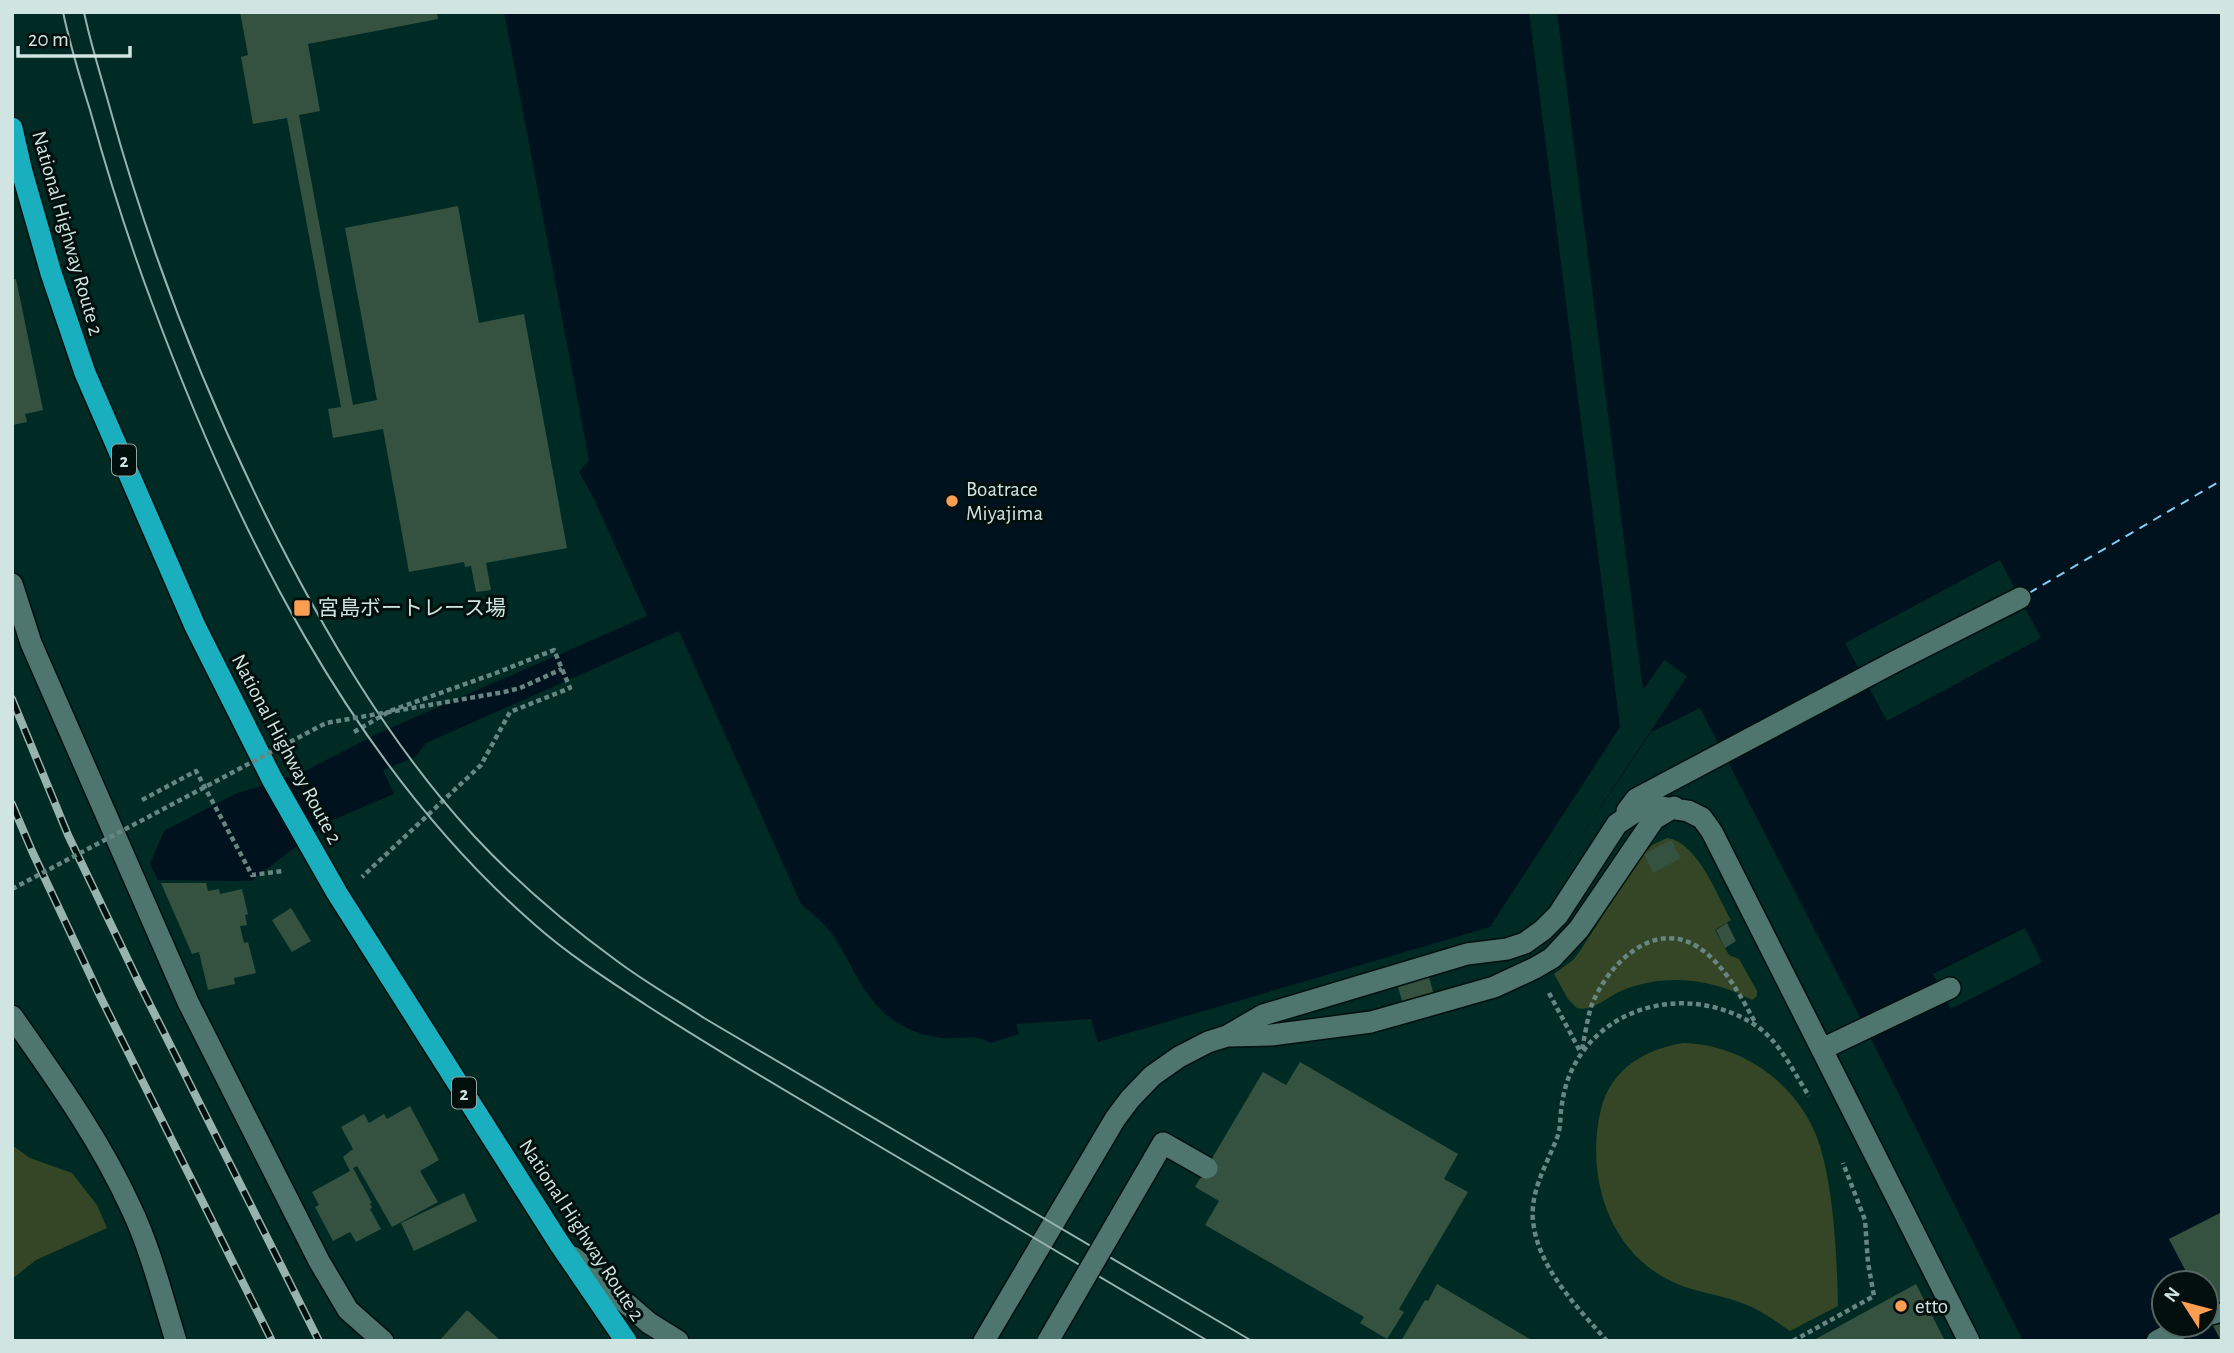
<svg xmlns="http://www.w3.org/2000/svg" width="2234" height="1353" font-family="'Alegreya Sans','Noto Sans JP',sans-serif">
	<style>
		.green { fill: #344625 }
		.water { fill: #00121d; fill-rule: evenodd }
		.pier { fill: #002a24 }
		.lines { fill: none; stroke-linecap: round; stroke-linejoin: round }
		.ferry { stroke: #82d0f7; stroke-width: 2; stroke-dasharray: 9 7; stroke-linecap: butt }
		.building { fill: #355240 }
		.minor-casing { stroke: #00100d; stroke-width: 24 }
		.highway-casing { stroke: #00100d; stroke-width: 24 }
		.path { stroke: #678681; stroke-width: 4.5; stroke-dasharray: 5 3.5; stroke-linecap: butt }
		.minor { stroke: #4e756e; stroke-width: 21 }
		.highway { stroke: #1aafbe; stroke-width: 21 }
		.tram { stroke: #98b3ae; stroke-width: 2 }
		.rail-casing { stroke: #98b3ae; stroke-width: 8 }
		.rail { stroke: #020f0d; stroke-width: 5; stroke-dasharray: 16; stroke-linecap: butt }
		.minor-bridge-casing { stroke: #00100d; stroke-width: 24; stroke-linecap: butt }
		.path-bridge { stroke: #678681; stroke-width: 4.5; stroke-dasharray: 5 3.5; stroke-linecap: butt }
		.minor-bridge { stroke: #4e756e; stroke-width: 21 }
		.poi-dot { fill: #fb9e51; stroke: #020f0d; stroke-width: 2.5 }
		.labels { text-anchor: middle; stroke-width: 6; stroke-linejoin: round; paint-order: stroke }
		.shield { fill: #020f0d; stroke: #92a5a1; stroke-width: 2 }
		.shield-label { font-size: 19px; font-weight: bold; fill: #d0e5e1 }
		.street-label { font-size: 21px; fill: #d0e5e1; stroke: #020f0d }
		.poi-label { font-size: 21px; fill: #d0e5e1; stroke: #020f0d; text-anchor: start }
	</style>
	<rect width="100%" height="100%" fill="#002a24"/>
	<!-- green -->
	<path class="green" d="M1667,838C1698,842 1717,896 1731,920L1715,930L1729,955L1739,959L1757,991V996L1752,1000C1711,978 1664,973 1621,991C1607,997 1593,1012 1577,1008L1568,999L1554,974L1573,960L1580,951L1641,856L1652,845Z
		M1683,1043C1744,1044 1802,1087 1820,1146C1834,1193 1837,1257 1838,1306L1790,1331C1774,1320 1758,1308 1739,1302C1717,1294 1694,1292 1673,1282C1608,1252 1585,1175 1601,1109C1611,1069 1645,1049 1683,1043Z
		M12,1145L30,1158L72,1173L97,1205L107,1228L36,1260L12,1279Z"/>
	<!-- water -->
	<path class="water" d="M504,12H2222V1341H2023L1866,1029L1700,708L1651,732L1537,903C1522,918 1511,923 1490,927L1098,1042L1091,1019L1016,1024L1019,1034L991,1043C975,1034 961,1039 944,1038C930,1037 915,1033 903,1026C863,1004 856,968 832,934C824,923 811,913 801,904L679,631L426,743L415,757L383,770L394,794L328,822L251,881L158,880L150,864L164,831L235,794L301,773L377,734L647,616L593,497L579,472L589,460ZM2164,1283H2206V1325H2164Z"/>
	<!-- pier -->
	<path class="pier" d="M1529,12H1557L1643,690L1664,660L1687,676L1537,903L1525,915L1510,923L1490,927L1620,727Z
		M2000,560L2041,638L1887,721L1845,643Z
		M2025,928L2042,962L1951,1009L1933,974Z"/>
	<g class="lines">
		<!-- ferry -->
		<path class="ferry" d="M2029,593L2222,480"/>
	</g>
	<!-- building -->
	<path class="building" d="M240,12H437L438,19L308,44L320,111L299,115L353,405L377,400L345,228L458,206L479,323L524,314L567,548L486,563L491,590L476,592L471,566L465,567L464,562L409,572L383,429L333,438L328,409L341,407L287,118L253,124L241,57L248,55Z
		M16,279L43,410L25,414L27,422L12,425V280Z
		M1671,840L1681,858L1653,873L1644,854Z
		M161,883H206L208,891L219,889L220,894L242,889L248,914L245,915L247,925L240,926L244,943L248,942L256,973L234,978L235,984L208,990L199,952L192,954Z
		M291,908L311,941L292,952L272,920Z
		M1727,923L1736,941L1725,948L1716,930Z
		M1429,977L1434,995L1403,1004L1398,987Z
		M1300,1062L1458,1154L1444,1179L1468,1192L1399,1309L1404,1312L1387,1339L1360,1323L1364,1317L1205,1225L1219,1201L1195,1187L1263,1072L1286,1085Z
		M410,1106L439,1160L420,1171L438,1202L392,1227L357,1166L353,1168L372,1203H370L372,1208L370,1209L381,1229L356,1242L350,1232L333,1241L315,1207L319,1205L312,1192L350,1171L343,1157L353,1149L341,1127L364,1114L369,1123L384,1114L387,1119Z
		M464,1193L477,1221L414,1251L401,1223Z
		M2222,1212V1341H2221L2206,1312V1283H2192L2169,1239Z
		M1437,1284L1533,1341H1401L1425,1300L1428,1301Z
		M1916,1284L1945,1341H1812L1834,1329Z
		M467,1310L501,1341H439Z"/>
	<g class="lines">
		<defs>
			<path id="minor" d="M12,584L31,643L188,1002L319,1261L348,1310L383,1341
				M1627,811L1636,799L1896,661L2020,598
				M12,1016C56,1079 99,1138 131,1208C151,1250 162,1296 176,1341
				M1231,1036L1271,1035L1371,1022L1494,987L1535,968L1552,958L1579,929L1654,819L1674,807
				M1822,1049L1950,988
				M573,1257L649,1323L678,1341
				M2206,1315L2215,1313
				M984,1341L1115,1119L1130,1099L1152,1076L1179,1057L1208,1042L1227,1036L1263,1015L1467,954L1507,949L1525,943L1543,930L1558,915L1617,824L1638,810L1656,806L1688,811L1702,818L1712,832L1969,1341
				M2157,1341L2187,1325"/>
			<path id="highway" d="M12,128L22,172L51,273L85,373L195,626L272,779L337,893L559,1243L626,1341"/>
		</defs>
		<!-- minor casing -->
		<use href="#minor" class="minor-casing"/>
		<!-- highway casing -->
		<use href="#highway" class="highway-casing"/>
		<!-- path -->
		<path class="path" d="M354,732L390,711L496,673L554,650L570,688L510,712L481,765L362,877
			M142,800L196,771L252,875L283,871
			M1549,993L1581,1053
			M1582,1049C1585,1036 1587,1020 1591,1007C1606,966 1653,918 1698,947C1725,965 1741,997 1756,1024
			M1607,1341C1577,1307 1538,1268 1533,1221C1530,1189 1548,1163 1558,1135C1561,1125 1560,1114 1562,1104C1564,1090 1568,1076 1575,1064C1610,1000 1696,986 1755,1025C1779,1040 1794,1073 1809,1096
			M1793,1341L1874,1296L1868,1263L1865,1220L1843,1163"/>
		<!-- minor -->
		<use href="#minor" class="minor"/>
		<!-- highway -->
		<use href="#highway" class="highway"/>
		<!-- tram -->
		<path class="tram" d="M63,12C70,45 80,78 90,110C108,175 128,239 152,303C235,527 351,765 534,924C569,955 608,980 646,1005C708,1045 772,1083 835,1120C960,1193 1083,1268 1208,1341
			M84,12C91,46 102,79 111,112C150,252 202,386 266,516C323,630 388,743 475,837C518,883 566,924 617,961C645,982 675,999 704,1018L1252,1341"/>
		<defs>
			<path id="rail" d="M12,699L68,835L140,985L319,1341
				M12,804L32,851L100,996L272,1341"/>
		</defs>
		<!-- rail casing -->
		<use href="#rail" class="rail-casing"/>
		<!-- rail -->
		<use href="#rail" class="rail"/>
		<defs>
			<path id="minor-bridge" d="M1048,1341L1163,1143L1207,1168"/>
		</defs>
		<!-- minor-bridge casing -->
		<use href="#minor-bridge" class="minor-bridge-casing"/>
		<!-- path-bridge -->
		<path class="path-bridge" d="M12,889L326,723L504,692L520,688L562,669"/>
		<!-- minor-bridge -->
		<use href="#minor-bridge" class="minor-bridge"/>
	</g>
	<!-- markers -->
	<g class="poi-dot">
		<circle cx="952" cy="501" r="7"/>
		<rect x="293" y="599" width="18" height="18" rx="3.5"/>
		<circle cx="1901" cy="1306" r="7"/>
	</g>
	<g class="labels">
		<!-- shield labels -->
		<g class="shield">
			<rect x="112" y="444.5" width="24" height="31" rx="5"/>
			<rect x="452" y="1077.5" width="24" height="31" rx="5"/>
		</g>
		<g class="shield-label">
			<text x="124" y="467">2</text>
			<text x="464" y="1100">2</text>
		</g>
		<!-- street labels -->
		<g class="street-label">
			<text transform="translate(68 233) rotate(74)" y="7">National Highway Route 2</text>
			<text transform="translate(287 749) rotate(62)" y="7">National Highway Route 2</text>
			<text transform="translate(582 1230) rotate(57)" y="7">National Highway Route 2</text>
		</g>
		<!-- poi labels -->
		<g class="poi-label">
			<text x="966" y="496">Boatrace<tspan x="966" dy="24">Miyajima</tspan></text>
			<text x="318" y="615">宮島ボートレース場</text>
			<text x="1915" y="1313">etto</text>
		</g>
	</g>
	<!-- border -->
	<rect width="2234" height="1353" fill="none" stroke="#d0e5e1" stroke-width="28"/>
	<!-- north arrow -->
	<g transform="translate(2185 1304) rotate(306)"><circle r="33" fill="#020f0d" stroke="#546562" stroke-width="2"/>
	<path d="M0-5L12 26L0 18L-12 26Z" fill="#fb9e51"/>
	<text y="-10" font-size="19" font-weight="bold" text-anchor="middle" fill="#d0e5e1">N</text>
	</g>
	<!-- scale -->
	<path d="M18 46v10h112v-10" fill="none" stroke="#d0e5e1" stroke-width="3.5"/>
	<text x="28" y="46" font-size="21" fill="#d0e5e1" stroke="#020f0d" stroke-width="5" paint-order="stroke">20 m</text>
</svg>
